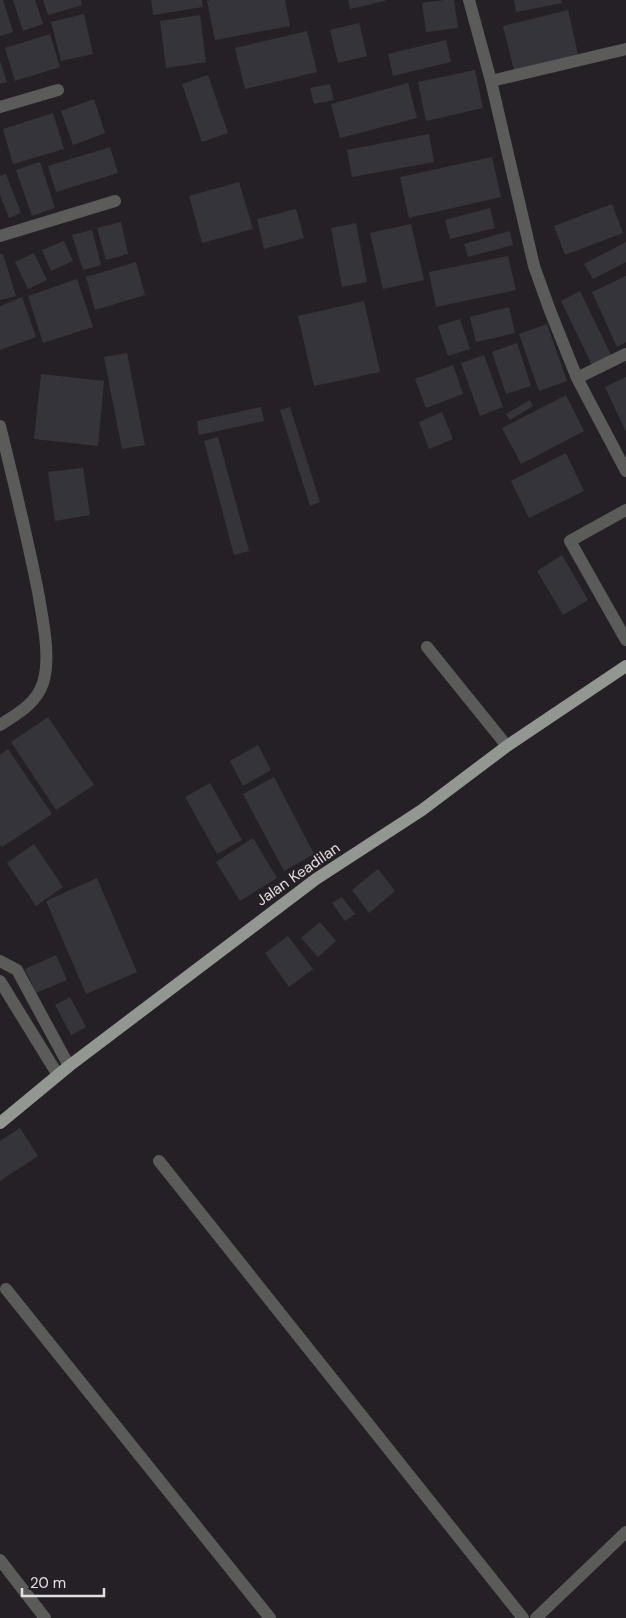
<svg xmlns="http://www.w3.org/2000/svg" width="626" height="1618" font-family="'DM Sans',sans-serif">
	<style>
		.building { fill: #36343b }
		.lines { fill: none; stroke-linecap: round; stroke-linejoin: round }
		.minor { stroke: #5b5c5a; stroke-width: 12 }
		.major { stroke: #939791; stroke-width: 12 }
		.labels { text-anchor: middle; stroke-width: 4; stroke-linejoin: round; paint-order: stroke }
		.street-label { font-size: 15px; fill: #e2dee2; stroke: #252025 }
	</style>
	<rect width="100%" height="100%" fill="#252025"/>
	<!-- building -->
	<path class="building" d="M0,0H3L13,32L0,36Z
		M13,0H35L43,24L23,31Z
		M43,0H81L82,5L48,15Z
		M151,0H202L203,7L153,15Z
		M211,0H285L290,26L215,40L207,1Z
		M348,0H385V1L350,9Z
		M444,0H454L458,28L426,32L422,3Z
		M514,0H561L562,3L516,12Z
		M568,10L578,54L514,70L503,26Z
		M84,14L93,54L61,61L51,22Z
		M200,15L206,62L166,68L160,21Z
		M359,23L367,56L338,63L330,30Z
		M307,31L317,72L245,89L235,48Z
		M50,34L60,67L15,81L5,48Z
		M446,40L451,62L393,76L388,54Z
		M0,61L7,82L0,84Z
		M475,70L483,108L426,121L418,82Z
		M208,75L228,133L202,142L182,84Z
		M408,83L417,118L340,138L331,104Z
		M330,84L334,100L314,104L310,88Z
		M94,99L105,133L73,145L61,111Z
		M53,113L64,149L13,164L3,129Z
		M429,134L434,162L352,177L347,150Z
		M110,147L118,173L56,192L48,166Z
		M492,157L501,197L409,218L400,177Z
		M40,162L55,208L32,216L16,170Z
		M6,174L21,213L9,218L0,195V176Z
		M239,182L253,229L202,243L189,196Z
		M612,204L623,233L565,255L554,226Z
		M490,208L495,228L450,239L445,220Z
		M296,209L304,238L264,249L257,219Z
		M121,222L128,254L106,260L97,228Z
		M356,223L367,282L342,287L331,228Z
		M411,224L424,280L383,289L370,233Z
		M92,230L101,265L83,270L72,235Z
		M510,231L513,245L468,257L464,244Z
		M64,241L73,261L51,271L42,250Z
		M626,242V262L593,279L584,264Z
		M34,253L47,280L28,289L15,262Z
		M0,254H3L16,296L0,300Z
		M508,256L516,290L436,307L429,272Z
		M136,262L145,295L95,310L86,277Z
		M626,276V342L617,347L592,292Z
		M77,279L93,327L43,343L28,296Z
		M580,291L611,355L592,365L561,301Z
		M22,297L36,337L0,350V306Z
		M364,301L380,372L314,386L298,316Z
		M509,307L515,333L476,342L470,317Z
		M460,319L470,349L448,356L438,326Z
		M547,324L567,381L539,391L519,334Z
		M517,343L531,386L506,394L492,352Z
		M127,353L145,445L122,449L104,357Z
		M484,355L503,407L480,416L461,363Z
		M453,365L463,394L426,408L415,379Z
		M41,374L104,381L98,446L34,439Z
		M626,377V432L605,387Z
		M566,395L584,431L521,464L502,428Z
		M530,400L533,406L510,420L506,414Z
		M261,407L264,421L199,435L197,421Z
		M290,407L320,502L310,506L280,410Z
		M442,412L453,439L429,449L419,422Z
		M218,437L249,551L234,555L204,441Z
		M566,453L584,491L529,518L511,481Z
		M83,468L90,515L55,521L48,472Z
		M562,555L588,600L563,615L537,571Z
		M48,717L94,785L56,810L11,742Z
		M258,745L271,770L243,786L230,761Z
		M8,749L52,814L2,847L0,845V755Z
		M274,777L314,854L284,871L243,794Z
		M210,783L242,840L217,854L185,797Z
		M253,838L277,878L240,901L216,862Z
		M34,844L63,887L36,906L7,863Z
		M378,869L395,891L369,913L352,890Z
		M97,878L137,972L86,994L46,901Z
		M342,897L355,914L345,921L332,903Z
		M320,922L336,941L318,957L301,938Z
		M288,936L313,969L289,987L265,953Z
		M56,955L67,980L36,993L25,969Z
		M70,997L86,1027L71,1035L55,1005Z
		M20,1128L38,1156L0,1181V1141Z"/>
	<g class="lines">
		<!-- minor -->
		<path class="minor" d="M469,0L491,81L534,266L549,308L577,378L626,471
			M491,81L626,49
			M0,107L58,90
			M0,236L115,201
			M577,378L626,354
			M0,426C14,483 28,539 39,597C43,622 51,658 43,683C36,704 17,714 0,725
			M626,510L570,541L626,640
			M427,647L507,746
			M0,961L17,970L69,1066
			M0,981L58,1075
			M159,1161L523,1618
			M6,1289L270,1618
			M0,1560L45,1618
			M536,1618L626,1532"/>
		<!-- major -->
		<path class="major" d="M0,1123L69,1066L316,879L422,810L507,746L626,666"/>
	</g>
	<g class="labels">
		<!-- street labels -->
		<g class="street-label">
			<text transform="translate(298 874) rotate(-35)" y="5">Jalan Keadilan</text>
		</g>
	</g>
	<!-- scale -->
	<path d="M22 1588v8h82v-8" fill="none" stroke="#e2dee2" stroke-width="2.5"/>
	<text x="30" y="1588" font-size="15" fill="#e2dee2" stroke="#252025" stroke-width="4" paint-order="stroke">20 m</text>
</svg>
